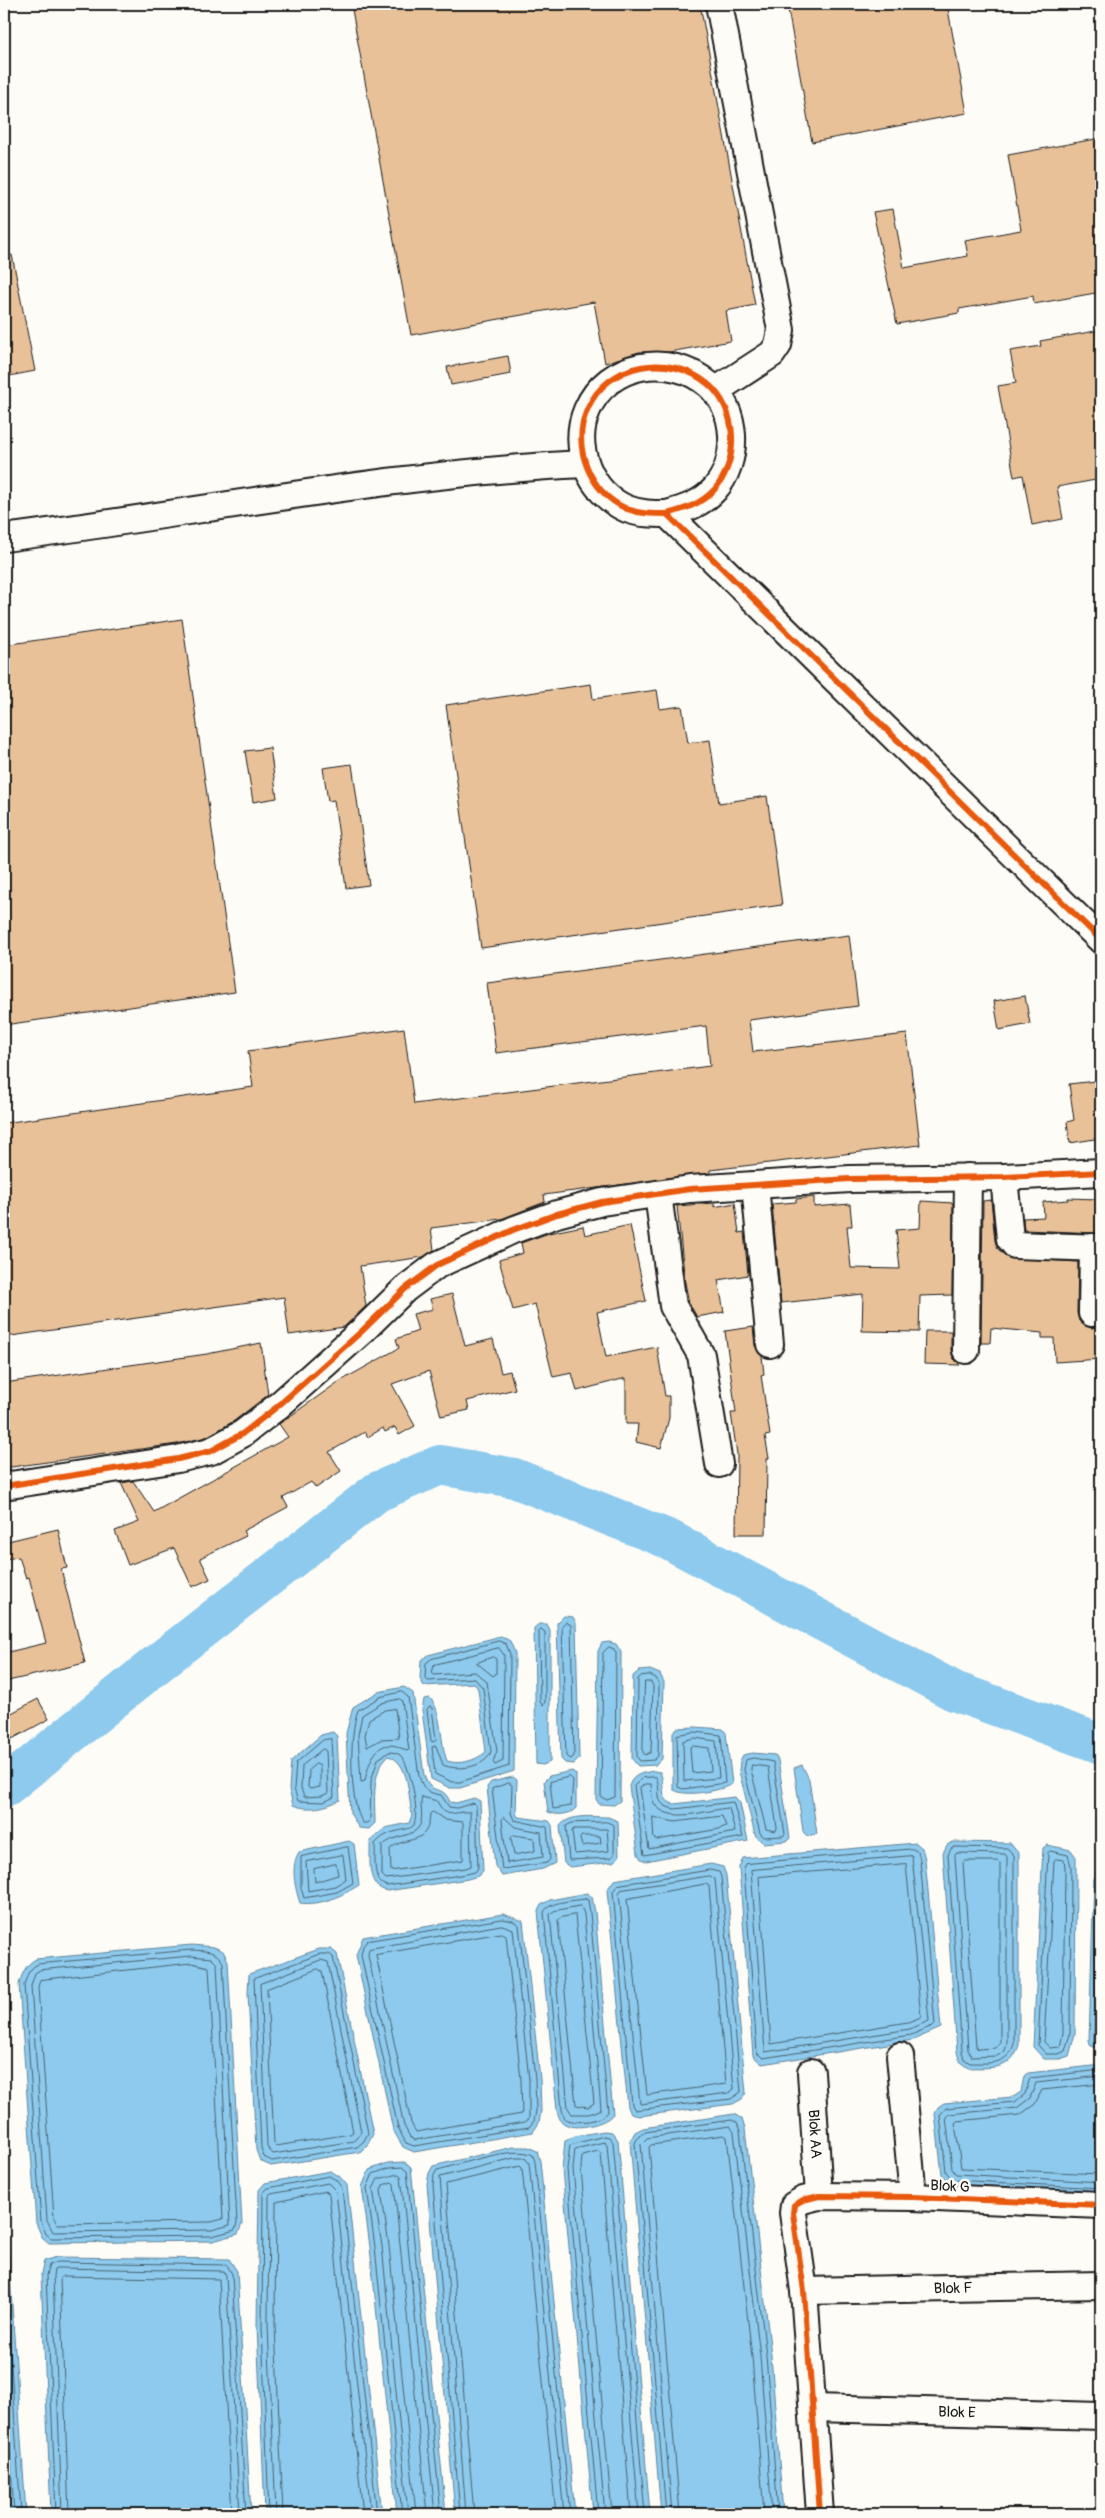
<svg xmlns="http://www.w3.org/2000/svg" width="1105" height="2518" font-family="Pangolin,sans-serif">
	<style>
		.water { fill: #8dcaed; stroke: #608499 }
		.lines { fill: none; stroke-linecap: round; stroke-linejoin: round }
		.shore { stroke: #496270; stroke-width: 1 }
		.river { stroke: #8dcaed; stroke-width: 40 }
		.building { fill: #e8c198; stroke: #1c1c1c }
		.street-casing { stroke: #1c1c1c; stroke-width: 30 }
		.street { stroke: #fdfcf7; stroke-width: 26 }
		.cycleway-casing { stroke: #fdfcf7; stroke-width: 9 }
		.cycleway { stroke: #e8590c; stroke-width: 6 }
		.labels { text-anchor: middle; stroke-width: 5; stroke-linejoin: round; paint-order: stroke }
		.street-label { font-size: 15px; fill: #1c1c1c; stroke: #fdfcf7 }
	</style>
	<rect width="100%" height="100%" fill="#fdfcf7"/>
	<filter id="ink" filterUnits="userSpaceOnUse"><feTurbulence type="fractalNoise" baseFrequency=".02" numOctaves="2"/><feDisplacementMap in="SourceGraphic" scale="10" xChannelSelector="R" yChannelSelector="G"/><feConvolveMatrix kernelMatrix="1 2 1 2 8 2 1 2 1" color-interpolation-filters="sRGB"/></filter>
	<g filter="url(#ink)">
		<!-- water -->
		<path class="water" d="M564,1616L573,1617L576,1623L579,1759L574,1764L565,1763L561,1759L557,1623Z
			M539,1624H547L550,1630V1762L543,1765L536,1764L534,1628Z
			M501,1636L510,1641L515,1653L514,1771L460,1788H450L431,1779L422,1710L424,1699L430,1698C442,1710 440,1743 447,1761C460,1765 475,1761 486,1752L478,1689L474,1683L424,1686L420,1679L421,1660L428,1655Z
			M609,1642L616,1644L621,1652L620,1801L614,1805L599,1804L596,1799L598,1651L602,1643Z
			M650,1670L660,1674L664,1682L662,1759L656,1765L638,1766L632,1759L633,1676L639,1671Z
			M404,1687L413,1693L424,1775C431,1798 442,1782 450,1802L456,1803L474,1798L480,1801L483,1871L478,1876L468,1879L387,1891C365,1886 371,1859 370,1841L385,1828L409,1823L412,1815C408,1796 410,1762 388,1756C371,1771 375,1802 375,1823L369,1829L359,1828L350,1813L346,1733L353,1707L378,1692Z
			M695,1727L723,1729L726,1733L732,1784C721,1791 682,1798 673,1789V1732L677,1728Z
			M333,1732L337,1736L340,1800C325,1808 308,1811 293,1805L289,1789L291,1761L321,1735Z
			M753,1753L775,1755L778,1760L790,1838L787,1841L763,1843L755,1835L739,1771L740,1761L743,1755Z
			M802,1765L809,1779L817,1834L806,1836L803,1831L794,1768Z
			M572,1771L576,1774V1808C570,1815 557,1816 548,1812L544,1781L549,1776Z
			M654,1771L660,1772C666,1784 658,1800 674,1804L735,1797L740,1803L748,1841L646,1861L641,1859L638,1854L629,1786C633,1774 642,1773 654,1771Z
			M513,1777L517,1780L516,1813L518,1817L549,1821L552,1825L555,1863L543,1869L502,1876L495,1866L487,1787L491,1782Z
			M608,1817L618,1821L619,1857L613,1862L570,1867L564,1863L560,1826C570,1813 593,1817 608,1817Z
			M349,1841L354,1844L359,1885C342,1896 320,1906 300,1903C295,1888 290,1866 299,1852Z
			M953,1842L1010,1843L1019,1854V2045C1010,2072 992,2067 968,2068L960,2062L957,2052L943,1853L947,1845Z
			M916,1843L922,1848L925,1859L941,2028L913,2040L762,2064L753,2056L739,1867L743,1858Z
			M1047,1845L1071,1850L1076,1857V1866L1075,2034L1069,2056L1060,2059H1044L1033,2047L1043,1848Z
			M711,1864L723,1867L726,1875L746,2093L742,2099L733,2104L639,2116L631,2114L628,2107L607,1890L614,1880Z
			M1101,1865V2049L1091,2046L1089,2041L1094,1879Z
			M587,1893L592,1897L595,1912L613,2114C606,2124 576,2131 565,2124C559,2121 559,2116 557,2111L538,1911L541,1905L550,1900Z
			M503,1914L523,1921L540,2079L541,2111L539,2123L533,2132L414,2152L403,2147L393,2130L356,1955L363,1937Z
			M192,1945L214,1947L223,1951L228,1961L242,2224L238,2234L213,2241L49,2243L42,2237L36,2223L19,1984C23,1972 25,1965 36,1959Z
			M319,1949H331L337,1954L373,2134L368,2144L360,2152L271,2166L260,2161L256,2150L248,1993L249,1974Z
			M1101,2065V2193L961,2187L950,2185L942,2174L935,2114L938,2107L944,2103L1013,2097L1021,2092L1024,2076L1028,2073Z
			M734,2114L742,2119L745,2129L771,2355L783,2514H661L630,2141L635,2132L643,2128Z
			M604,2131L612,2132L618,2140L650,2514H593L562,2169L565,2141L575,2136Z
			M513,2147H528L537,2151L540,2161L575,2514H455L427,2184L429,2173L433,2166Z
			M405,2162L411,2167L446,2514H397L370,2247L362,2187L369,2170L388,2163Z
			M330,2171L339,2176L347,2185L382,2514H265L257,2326L259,2190L265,2183Z
			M4,2186L26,2514H4Z
			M57,2257L229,2259L237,2271L251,2514H51L41,2274L44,2261Z"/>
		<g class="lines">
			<!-- shore -->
			<path class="shore" d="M566,1622L571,1625L574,1756L571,1759L566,1756L562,1626Z
				M541,1629L545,1632V1702L543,1705L540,1702L539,1632Z
				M499,1641L506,1644L510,1654L509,1766L460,1782H452L435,1774L432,1747L436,1746L443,1765C456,1771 487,1768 491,1751L483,1688L474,1678L428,1681L425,1678L426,1663L431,1659Z
				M609,1647L614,1649L616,1653L615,1797L607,1800L601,1797L603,1653Z
				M499,1648L504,1655L503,1761L495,1765L493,1762L497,1751L487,1682L475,1672L434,1675L432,1673L434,1665Z
				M493,1657L496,1659V1674L493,1676L477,1663Z
				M650,1675L656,1678L659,1684L658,1756L654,1760L640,1761L637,1757L638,1679L641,1676Z
				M645,1682H651L653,1686L651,1752L645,1755L643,1752Z
				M402,1692L408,1697L419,1776C423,1789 427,1793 441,1795L449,1807L457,1808L473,1803L476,1805L478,1868L475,1872L467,1874L387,1886C371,1882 376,1857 375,1844C388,1828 407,1832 413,1826C421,1816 410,1763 400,1755C397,1753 393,1752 389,1752L378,1759L371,1781L370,1820L367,1823H363C349,1804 349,1733 358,1710L380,1697Z
				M400,1699L402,1701L409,1750L406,1751C379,1733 369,1759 365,1781L361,1782L358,1735L362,1715L382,1703Z
				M430,1706L432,1708L436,1740L434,1742L431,1741L427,1710Z
				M395,1709L399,1738L382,1739L367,1747L365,1735L369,1719L385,1710Z
				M695,1732L721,1735L725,1783L683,1789L678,1787L677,1735Z
				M695,1738L716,1741L719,1778L684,1781L683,1741Z
				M331,1739L334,1797L324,1802L298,1801L294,1789L296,1763L323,1740Z
				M693,1746L709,1748L711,1771L692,1773L690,1748Z
				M323,1749L326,1751L328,1793L322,1796L304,1797L301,1788L302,1766Z
				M754,1758L773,1762L785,1834L783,1836L764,1837L760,1833L744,1770L746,1760Z
				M316,1764L320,1766V1787L310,1789L308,1787L309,1770Z
				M752,1765L768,1767L777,1828L776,1831L766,1829L751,1770Z
				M570,1777L573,1780L571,1806L553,1809L550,1782Z
				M656,1777C663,1791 651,1805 675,1809L733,1802L743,1837L644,1855L634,1786L642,1778Z
				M509,1783L512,1785L511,1813L514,1820L547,1827L550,1859L547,1863L502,1869L492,1789Z
				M645,1784H651C652,1790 651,1798 654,1803C668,1826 708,1809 729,1808L735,1832L649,1849L640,1788Z
				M422,1797L437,1801C447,1822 455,1810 470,1812L471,1866L466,1868L386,1879L382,1875V1846C394,1834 414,1838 420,1825C424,1815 419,1805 422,1797Z
				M433,1812L445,1820L463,1822V1860L391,1871L390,1849C407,1834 428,1848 430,1814Z
				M504,1817L515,1827L541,1832L543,1857L507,1863L502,1820Z
				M653,1817L675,1822L722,1816L726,1826L719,1829L657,1840L654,1838Z
				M607,1822L614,1825V1855L610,1858L569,1860L566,1826L572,1823Z
				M574,1829H607L609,1851L575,1854L572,1832Z
				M514,1835L534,1838L535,1851L514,1855L511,1838Z
				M582,1836H600L601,1843L582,1846L580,1839Z
				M348,1847L353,1883L337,1892L304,1898L301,1888V1857Z
				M955,1847L1007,1848L1014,1855V2044C1007,2066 989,2063 970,2063L964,2059L962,2051L948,1855L951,1849Z
				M913,1849L918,1852L920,1860L935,2025L911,2035L763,2058L757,2053L744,1868L746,1864Z
				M1050,1851L1068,1855L1071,1866L1070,2034L1065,2051L1059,2054H1046L1038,2045L1048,1853Z
				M957,1853L1005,1854L1007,1857V2043L1005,2051L997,2056L972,2057L968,2050L955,1856Z
				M343,1855L346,1879L335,1886L308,1891L306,1862Z
				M912,1856L929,2021L910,2029L765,2052L751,1870Z
				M1056,1859L1064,1860L1065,1867L1063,2033L1060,2047L1050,2048L1044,2042L1054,1861Z
				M965,1861H998L1000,1863V2042L995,2048L978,2049L976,2047L963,1863Z
				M336,1864L338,1875L315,1882L314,1869Z
				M906,1864L921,2017L908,2022L771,2044L759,1877Z
				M710,1870L719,1872L721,1877L741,2092L731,2099L635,2110L632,2105L613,1891L618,1885Z
				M710,1876L715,1879L734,2089L729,2093L640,2104L619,1893L621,1890Z
				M1101,1876L1094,2040L1096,2043L1101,2044
				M706,1884L709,1886L726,2084L647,2095L627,1899Z
				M585,1899L588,1900L590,1913L608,2112C602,2121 578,2124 568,2120C564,2119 563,2114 562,2110L544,1912C549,1901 574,1901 585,1899Z
				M581,1906L584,1914L601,2109L589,2114H572L568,2108L550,1914L554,1911Z
				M575,1915L594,2103L588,2107L576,2105L558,1920L560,1918Z
				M503,1919L513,1921L519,1925L535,2079L536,2111L534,2121L529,2127L414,2146L406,2143L398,2128L361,1955L363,1946L367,1941Z
				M502,1925L513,1929L529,2080V2119L525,2122L415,2140L410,2137L404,2126L368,1955L369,1949Z
				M502,1933L506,1935L521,2080L522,2114L416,2132L411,2123L376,1955Z
				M192,1950C205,1951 217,1950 223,1963L237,2223L235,2230L212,2236L51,2238L46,2234L41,2221L24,1985C27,1976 28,1969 38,1964Z
				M320,1954H329L333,1957L368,2133L364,2141L357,2147L272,2161L264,2157L261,2148L254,1979Z
				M192,1956L211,1958L217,1964L230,2225L212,2230L53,2232L47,2220L31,1986L35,1973L40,1970Z
				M321,1960L328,1962L361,2132L354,2141L273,2154L267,2147L260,1984Z
				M192,1963L209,1967L223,2219L211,2222L57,2224L54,2218L38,1987L40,1980Z
				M318,1969L322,1971L353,2132L350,2134L276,2146L274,2144L267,1989Z
				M1101,2070L1030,2078L1025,2094L1015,2102L946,2108L940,2115L946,2172L953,2180L1101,2188
				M1101,2076L1036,2083L1030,2098L1017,2108L949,2114L946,2117L952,2169L956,2174L1101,2182
				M1101,2084L1042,2090L1035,2104L1020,2115L957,2121L955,2123L961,2168L1101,2174
				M4,2261L21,2514
				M4,2354L14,2514
				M56,2514L46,2275L49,2265L58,2262L227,2265L232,2274L246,2514
				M62,2514L53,2276L54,2270L59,2268L224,2271L226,2276L240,2514
				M69,2514L60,2278L63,2276L219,2279L232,2514
				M269,2514L262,2326L263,2193L268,2188L329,2176L336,2180L342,2188L377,2514
				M276,2514L268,2326L269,2196L271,2194L328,2183L336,2191L371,2514
				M283,2514L275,2325L276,2202L326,2191L329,2194L363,2514
				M402,2514L375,2247L367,2188L373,2174L389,2168L402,2167L407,2171L441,2514
				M408,2514L382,2246L373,2189L378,2179L398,2174L401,2176L435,2514
				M416,2514L389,2246L381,2190L383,2185L392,2182L394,2184L427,2514
				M460,2514L433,2185L434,2175L437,2170C459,2165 514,2145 533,2155L535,2162L570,2514
				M466,2514L440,2177L514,2158H525L529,2163L564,2514
				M474,2514L446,2184L520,2166L522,2168L556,2514
				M598,2514L567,2169L570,2145L604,2136L609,2137L613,2142L645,2514
				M605,2514L573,2169L575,2149L604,2142L607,2145L639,2514
				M612,2514L581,2169L582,2155L598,2151L601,2153L631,2514
				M666,2514L635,2143L639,2136L645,2132L732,2120L737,2123L740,2131L766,2355L778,2514
				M672,2514L641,2144L647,2138L730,2126L734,2132L760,2356L772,2514
				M680,2514L649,2147L651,2145L724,2135L727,2137L752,2357L764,2514"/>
			<!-- river -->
			<path class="river" d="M4,1788L157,1664L377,1492L440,1465L514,1478L668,1539L954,1691L1101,1744"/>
		</g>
		<!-- building -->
		<path class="building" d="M351,4H700L755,305L726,311L731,341L669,352H639L605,363L594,302L411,335Z
			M787,4H947L967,113L812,142Z
			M1101,138V292L1034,304L1033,296L959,309V313L897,324L873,212L893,209L904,268L968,256L965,240L1021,230L1008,155Z
			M12,255L35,371L4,377V256Z
			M1101,330V479L1057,487L1063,519L1032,525L1023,475L1014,477L998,386L1016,383L1010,351L1041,346L1040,341Z
			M508,356L511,374L451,385L447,367Z
			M182,619L235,992L4,1025V645Z
			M591,684L593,699L657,690L660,709L682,706L688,743L710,740L719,803L767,796L782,905L481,948L446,705Z
			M270,748L277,798L253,802L245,751Z
			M352,764L369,885L346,888L334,800L328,801L323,768Z
			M849,935L858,1006L749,1020L753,1052L907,1034L920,1145L710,1170V1173L544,1195L545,1202L501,1219L431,1228L434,1250L423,1257L360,1266L366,1306L344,1327L289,1335L284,1297L4,1337V1123L253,1087L248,1051L404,1028L414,1104L710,1066L706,1026L496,1053L487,983Z
			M1025,996L1030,1024L999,1030L994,1001Z
			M1095,1081L1101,1138L1070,1143L1067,1122L1074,1120L1069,1084Z
			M814,1197V1207L850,1204L852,1226H847L851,1268L900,1269L896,1230L920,1228L921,1201L953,1203L952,1295L920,1296L919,1332L862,1331L863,1294L781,1303L772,1204L796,1202V1199Z
			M1068,1198L1099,1199L1098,1233L1024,1230L1023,1218L1044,1217L1043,1202L1068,1200Z
			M991,1200L995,1241L998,1249L1008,1258L1078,1262L1077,1313L1079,1321L1085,1326L1092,1328L1101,1324V1359L1055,1362L1054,1338H1042V1333L991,1328L990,1343H981L983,1201Z
			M714,1203V1207L735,1203L739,1233L744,1232L748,1275L718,1280L724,1312L697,1317L689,1303L685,1283L677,1206Z
			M630,1225L646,1301L597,1312L606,1357L657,1347L665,1396H669V1418L661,1448L636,1442L638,1424H626V1378L577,1391L572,1373L553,1377L535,1304L513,1310L499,1260L523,1253L521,1243L549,1233L583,1226L585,1235Z
			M452,1294L465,1346L493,1339L501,1373L510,1371L515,1389L467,1401L469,1410L441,1416L429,1371L392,1384L415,1426L399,1435L395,1427L385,1432L383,1428L368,1437L365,1432L329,1452L341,1471L316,1488L311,1482L283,1498L288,1507L243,1531L246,1536L200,1558L210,1579L192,1587L174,1548L128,1565L115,1531L139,1522L121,1483L133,1481L154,1512L288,1437L279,1424L337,1383L399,1348L396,1339L418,1331L413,1314L433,1309L430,1299Z
			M753,1327L755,1346L762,1356L764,1374L761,1375L770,1435L765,1436L769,1458L767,1459L766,1534H736L737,1454L731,1413H736L725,1331Z
			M925,1331H951V1350L953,1358L960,1365L924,1364Z
			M261,1343L268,1395L234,1421L206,1437L177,1444L4,1468V1383L207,1354Z
			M58,1529L67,1568L61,1569L85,1663L4,1682V1653L46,1643L29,1577L26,1578L19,1557L4,1559V1542Z
			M38,1699L49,1719L12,1739L4,1724V1717Z"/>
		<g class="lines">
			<defs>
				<g id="street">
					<path d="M715,391L772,354L778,345L781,330L719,4"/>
					<path d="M667,514C685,509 701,504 714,490C740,461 738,409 708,384C670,352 607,362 587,410C571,447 590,493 627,509C640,514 653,514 667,514L1101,940"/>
					<path d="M4,538C197,513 390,473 585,464"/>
					<path d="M1004,1177L1010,1239L1015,1245L1101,1248"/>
					<path d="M755,1185L770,1344"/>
					<path d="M658,1194L673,1306L701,1355L719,1464"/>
					<path d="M1092,1313L1093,1247"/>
					<path d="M966,1350L968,1177"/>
					<path d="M4,1486L178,1459L211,1451L242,1434L278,1406L362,1331L405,1289L437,1265L513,1230L557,1214L602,1202L690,1189L850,1179L1004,1177L1101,1172"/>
					<path d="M900,2056L913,2197"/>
					<path id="s1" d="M811,2072L819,2196"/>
					<path id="s2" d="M804,2291L1101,2285"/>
					<path id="s3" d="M813,2408L1101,2416"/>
					<path d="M820,2514L804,2291L793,2213L794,2205L803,2200L819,2196L913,2197L1101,2205"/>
				</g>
			</defs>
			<!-- street casing -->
			<use href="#street" class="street-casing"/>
			<!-- street -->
			<use href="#street" class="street"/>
			<defs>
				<path id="cycleway" d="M667,514C685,509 701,504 714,490C740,461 738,409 708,384C670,352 607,362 587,410C571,447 590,493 627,509C640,514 653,514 667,514L1101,940
					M4,1486L178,1459L211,1451L242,1434L278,1406L362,1331L405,1289L437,1265L513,1230L557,1214L602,1202L690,1189L850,1179L1004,1177L1101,1172
					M820,2514L804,2291L793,2213L794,2205L803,2200L819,2196L913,2197L1101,2205"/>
			</defs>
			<!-- cycleway casing -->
			<use href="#cycleway" class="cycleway-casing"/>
			<!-- cycleway -->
			<use href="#cycleway" class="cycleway"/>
		</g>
	</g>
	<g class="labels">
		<!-- street labels -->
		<g class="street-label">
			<text dy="5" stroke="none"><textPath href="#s1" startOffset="62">Blok AA</textPath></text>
			<text transform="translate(950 2186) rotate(3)" y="5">Blok G</text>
			<text dy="5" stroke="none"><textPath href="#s2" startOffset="149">Blok F</textPath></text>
			<text dy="5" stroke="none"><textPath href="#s3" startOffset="144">Blok E</textPath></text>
		</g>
	</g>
	<!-- margin -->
	<rect width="1105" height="2518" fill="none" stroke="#fdfcf7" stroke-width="20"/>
	<rect x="10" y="10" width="1085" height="2498" fill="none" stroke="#1c1c1c" stroke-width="2" filter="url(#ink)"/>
</svg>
